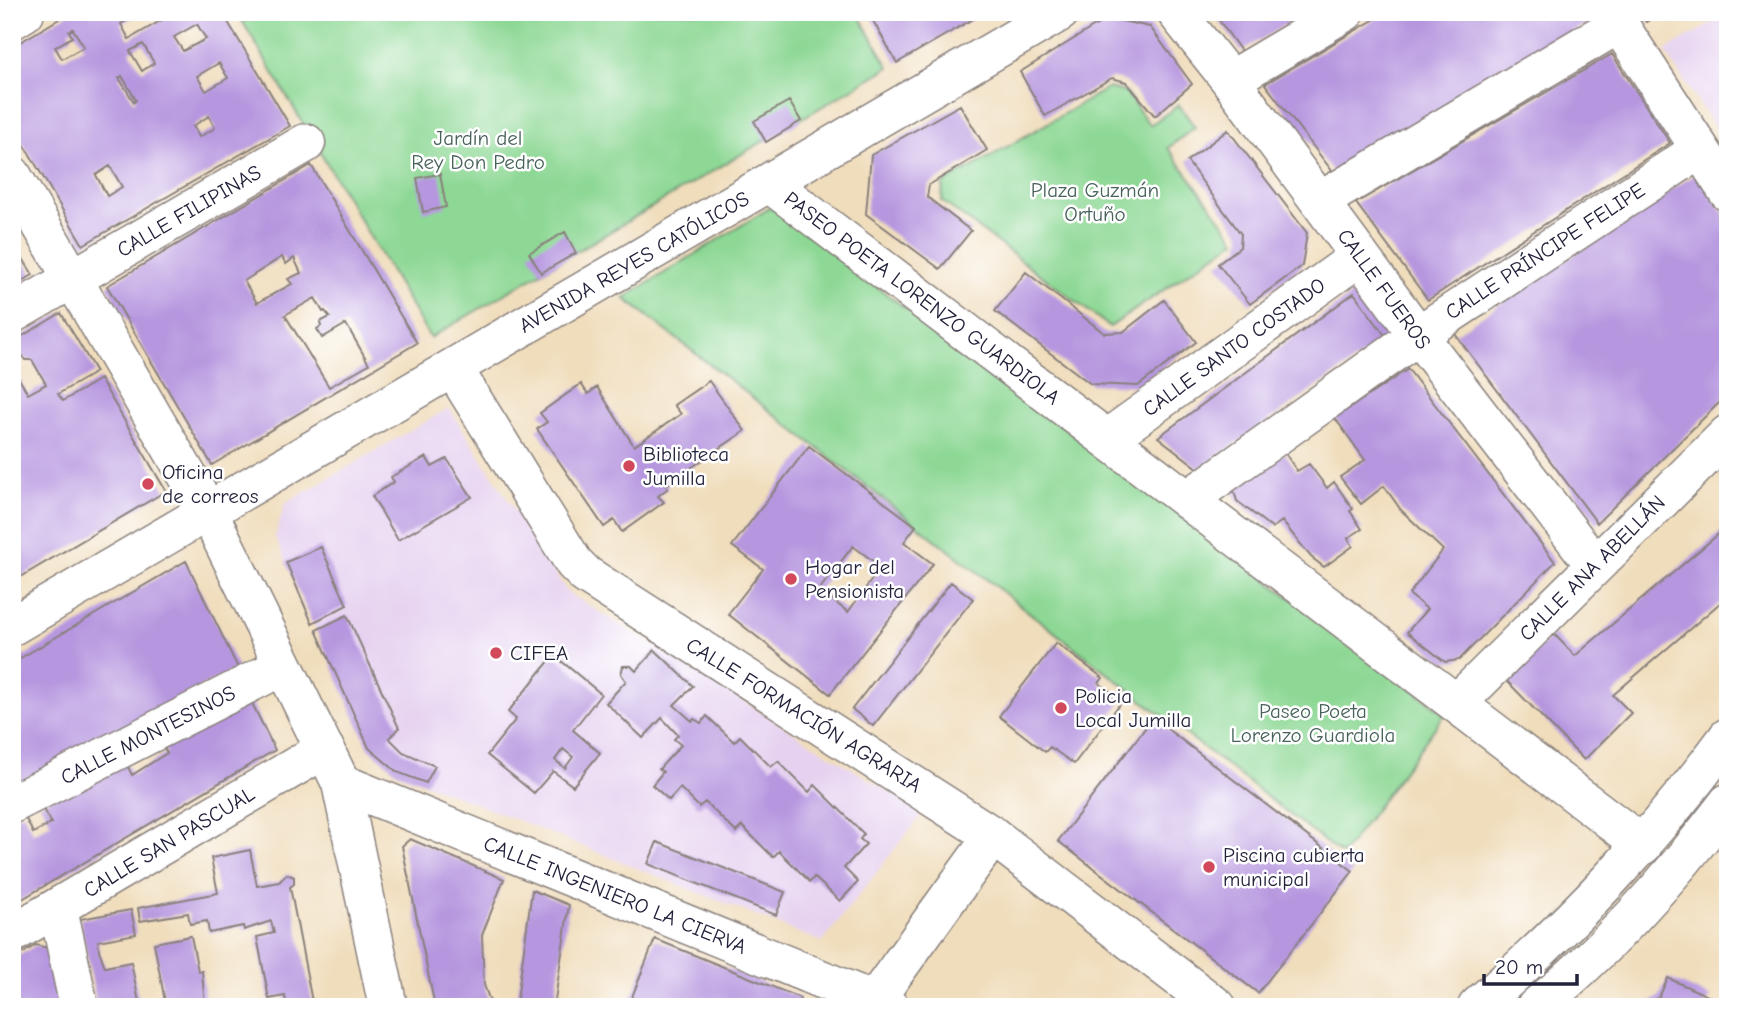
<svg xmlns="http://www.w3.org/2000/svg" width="1740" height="1019" font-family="'Comic Neue',sans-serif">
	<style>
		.built { fill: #e6d2f0 }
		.green { fill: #8dd894; stroke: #587d68; stroke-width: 2 }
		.water { fill: #4fa8cc; stroke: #386584; stroke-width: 2 }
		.building { fill: #b696df; fill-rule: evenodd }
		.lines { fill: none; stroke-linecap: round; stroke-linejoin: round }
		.minor-casing { stroke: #89807c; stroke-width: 41 }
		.major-casing { stroke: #89807c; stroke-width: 41 }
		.minor { stroke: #fff; stroke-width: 38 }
		.major { stroke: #fff; stroke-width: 38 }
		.poi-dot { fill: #d1495b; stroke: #fff; stroke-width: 2.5 }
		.labels { text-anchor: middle; stroke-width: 5; stroke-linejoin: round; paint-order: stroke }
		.park-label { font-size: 21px; fill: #47625a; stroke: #fff }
		.street-label { font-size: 21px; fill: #22223b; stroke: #fff }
		.poi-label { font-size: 21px; fill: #22223b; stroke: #fff; text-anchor: start }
	</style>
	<rect width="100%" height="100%" fill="#fff"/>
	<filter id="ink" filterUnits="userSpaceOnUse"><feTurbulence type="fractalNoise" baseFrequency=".0143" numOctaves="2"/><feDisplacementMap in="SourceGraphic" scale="14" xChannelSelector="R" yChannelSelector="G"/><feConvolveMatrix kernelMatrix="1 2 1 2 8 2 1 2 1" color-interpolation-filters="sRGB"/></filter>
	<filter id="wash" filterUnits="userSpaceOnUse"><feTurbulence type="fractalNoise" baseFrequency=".00686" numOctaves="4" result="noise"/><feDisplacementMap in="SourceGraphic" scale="28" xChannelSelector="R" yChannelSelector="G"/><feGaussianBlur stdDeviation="1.57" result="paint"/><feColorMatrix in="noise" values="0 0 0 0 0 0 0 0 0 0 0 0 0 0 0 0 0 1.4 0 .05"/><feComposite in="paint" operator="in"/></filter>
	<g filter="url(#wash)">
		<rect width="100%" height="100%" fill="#f0ddbc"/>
		<!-- built -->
		<path class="built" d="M1728,14V148L1665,51Z
			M449,408L567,592L923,813L822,942L397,772L369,748L275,537L285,504Z"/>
		<!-- green -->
		<path class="green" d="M237,12H857L889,67L430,338Z
			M1108,88L1125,92L1150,125L1179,105L1195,127L1168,148L1236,240L1110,327L942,201L943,184Z
			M771,207L1445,714L1342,855L624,298Z"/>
		<!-- water -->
		<path class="water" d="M519,12H554C546,30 526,29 519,12Z"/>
		<g id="blocks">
			<!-- building -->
			<path class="building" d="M71,12H142L121,24L129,39L162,20L157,12H222L290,126L83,245L12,124V47ZM197,24L206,39L183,51L174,37ZM73,29L84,47L62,59L55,47L72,37L69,31ZM143,44L154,63L142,71L130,51ZM219,63L228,78L206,91L197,76ZM122,76L136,100L134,102L119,78ZM209,116L215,128L199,137L193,126ZM110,166L122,187L107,196L96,175Z
				M868,12H985L897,63Z
				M1213,12H1307L1241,51Z
				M1387,12H1585L1591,21L1333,172L1265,84Z
				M1640,12H1661L1646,22Z
				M1108,18L1150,27L1192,84L1155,116L1126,82L1112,78L1045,116L1020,72Z
				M1612,54L1670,143L1428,300L1356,203Z
				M789,101L801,121L766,142L754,121Z
				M960,105L987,150L929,185L927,197L971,231L940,269L866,214L871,155Z
				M1228,130L1307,233L1302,266L1250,304L1218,264L1240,247L1241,234L1187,161Z
				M311,165L417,343L212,465L107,286ZM282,257L286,264L294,258L301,273L288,279L292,284L257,303L244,281ZM315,298L323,312L325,311L330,317L320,322L321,326L317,329L322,338L346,324L369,364L329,387L285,315Z
				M1697,173L1728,220V394L1597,523L1455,334Z
				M440,174L446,207L423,212L417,178Z
				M565,232L576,253L541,273L529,253Z
				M12,241L33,275L12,287Z
				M1026,272L1104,333L1123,332L1164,300L1196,342L1138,386L1091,384L995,311Z
				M1354,293L1387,338L1199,469L1158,437Z
				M61,313L96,372L58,394L63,401L100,379L166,491L12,582V367L28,394L46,384L32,360H25L14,341Z
				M1408,369L1555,562L1459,660L1445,662L1407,632L1427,609L1409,594L1443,550L1401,510L1384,486L1361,504L1340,477L1365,460L1335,418Z
				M709,381L745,431L666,485L668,488L658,496L664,502L622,532L614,520L604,527L537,429L547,422L540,413L581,384L588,394L597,387L634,446L681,414L674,405Z
				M809,446L916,526L904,542L933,564L830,694L728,614L763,569L732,546ZM853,546L881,567L848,612L819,590Z
				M1285,453L1297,471L1309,464L1327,488L1334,482L1353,509L1350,511L1362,529L1348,538L1353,546L1324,567L1311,557L1282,521L1272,528L1237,501L1233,488Z
				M426,457L432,467L447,459L472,497L398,540L372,496L394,482L391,477Z
				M1728,526V596L1613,695L1631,713L1584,760L1506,680L1554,634L1575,656Z
				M321,547L347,605L312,623L286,562Z
				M186,561L238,668L12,785V663Z
				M951,582L973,599L873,726L852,709Z
				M347,615L399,728L389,738L403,752L435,766L426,783L397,772L369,748L316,630Z
				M1056,643L1103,678L1099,683L1122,701L1074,764L1050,747L1045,752L999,716Z
				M655,650L693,686L674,705L692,721L694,719L701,723L707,716L734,742L740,736L771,767L778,761L809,792L815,785L864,834L860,839L866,844L844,868L858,882L840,901L814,877L810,882L779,851L773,857L742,826L736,832L705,802L699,807L680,788L669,800L652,785L663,772L659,769L681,745L674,739L678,735L662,718L643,738L606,703L626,681L621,674L623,666H631L636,671Z
				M554,655L601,694L573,730L600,753L573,786L553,771L534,793L487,755L516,719L508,712ZM563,749L573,757L565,768L555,760Z
				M250,699L275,750L12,905V818L23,813L33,833L51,823L40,804L125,761L132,775L167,753L161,743Z
				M1153,718L1353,871L1258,993L1058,841Z
				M410,839L504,879L482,935L484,985L492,1007H435L402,846Z
				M657,842L785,892L776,915L648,864Z
				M250,850L257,886L279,882L287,874L294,877V884L290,887L313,1007H287L285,996L269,999L257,937L274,933L271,921L244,930L243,926L209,933L207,921L190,924L188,913L140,921L138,908L218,893L211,858Z
				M532,890L569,905L554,1007H516Z
				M131,910L136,934L98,941L99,950L105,967L131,962L140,1007H97L80,919Z
				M191,936L198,971H202L205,1007H166L154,943Z
				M655,939L800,998L797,1007H628Z
				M36,945L51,949L62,1007H12V960Z
				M1668,978L1710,997L1703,1007H1644L1659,997Z"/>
		</g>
	</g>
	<g filter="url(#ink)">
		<use href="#blocks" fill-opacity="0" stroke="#89807c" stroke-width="2"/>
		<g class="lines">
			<defs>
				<path id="minor" d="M1176,12L1230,80L1418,335L1594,564
					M1611,12L1728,192
					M1230,80L1345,12
					M769,183L1643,845
					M1320,201L1619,24
					M12,314L306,143
					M453,368L574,563L586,575L993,836L1217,1007
					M1108,438L1360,256
					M1187,500L1418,335L1699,150
					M12,626L1060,12
					M1457,703L1728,434
					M341,783L889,1007
					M12,804L283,666
					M58,908L79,1007
					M12,934L325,749
					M874,1001L993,836"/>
				<path id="major" d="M12,20L25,12
					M12,175L208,511L341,783L388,1007
					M1477,1007C1572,924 1653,839 1728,737
					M1536,1007C1609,948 1672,877 1728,803"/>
			</defs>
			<!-- minor casing -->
			<use href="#minor" class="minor-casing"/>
			<!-- major casing -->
			<use href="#major" class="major-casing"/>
			<!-- minor -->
			<use href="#minor" class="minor"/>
			<!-- major -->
			<use href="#major" class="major"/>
		</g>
	</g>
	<!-- markers -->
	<g class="poi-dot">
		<circle cx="629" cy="466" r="7"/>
		<circle cx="148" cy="484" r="7"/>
		<circle cx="791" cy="579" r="7"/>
		<circle cx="496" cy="653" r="7"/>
		<circle cx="1061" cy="708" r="7"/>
		<circle cx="1209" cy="867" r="7"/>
	</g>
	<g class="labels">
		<!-- park labels -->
		<g class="park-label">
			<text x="478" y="145">Jardín del<tspan x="478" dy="24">Rey Don Pedro</tspan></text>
			<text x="1095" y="197">Plaza Guzmán<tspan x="1095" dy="24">Ortuño</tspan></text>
			<text x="1313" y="718">Paseo Poeta<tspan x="1313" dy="24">Lorenzo Guardiola</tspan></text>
		</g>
		<!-- street labels -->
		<g class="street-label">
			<text transform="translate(189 211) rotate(-30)" y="7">CALLE FILIPINAS</text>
			<text transform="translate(1545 251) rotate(-33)" y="7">CALLE PRÍNCIPE FELIPE</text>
			<text transform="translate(634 262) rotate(-30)" y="7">AVENIDA REYES CATÓLICOS</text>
			<text transform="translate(1384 289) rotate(54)" y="7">CALLE FUEROS</text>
			<text transform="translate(922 298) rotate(37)" y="7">PASEO POETA LORENZO GUARDIOLA</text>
			<text transform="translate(1234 347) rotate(-36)" y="7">CALLE SANTO COSTADO</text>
			<text transform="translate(1592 568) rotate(-45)" y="7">CALLE ANA ABELLÁN</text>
			<text transform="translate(804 715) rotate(32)" y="7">CALLE FORMACIÓN AGRARIA</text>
			<text transform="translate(148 735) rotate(-27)" y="7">CALLE MONTESINOS</text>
			<text transform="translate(169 842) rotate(-31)" y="7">CALLE SAN PASCUAL</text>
			<text transform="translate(615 895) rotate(22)" y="7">CALLE INGENIERO LA CIERVA</text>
		</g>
		<!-- poi labels -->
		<g class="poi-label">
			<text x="643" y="461">Biblioteca<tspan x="643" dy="24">Jumilla</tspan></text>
			<text x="162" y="479">Oficina<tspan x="162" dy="24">de correos</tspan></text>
			<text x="805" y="574">Hogar del<tspan x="805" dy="24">Pensionista</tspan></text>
			<text x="510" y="660">CIFEA</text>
			<text x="1075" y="703">Policia<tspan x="1075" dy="24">Local Jumilla</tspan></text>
			<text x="1223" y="862">Piscina cubierta<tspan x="1223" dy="24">municipal</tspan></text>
		</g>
	</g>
	<!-- margin -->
	<rect width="1740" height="1019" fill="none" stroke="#fff" stroke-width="42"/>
	<!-- scale -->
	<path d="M1484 974v10h93v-10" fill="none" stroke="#22223b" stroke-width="3.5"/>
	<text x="1495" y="974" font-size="21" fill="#22223b" stroke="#ffffff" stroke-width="5" paint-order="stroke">20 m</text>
</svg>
